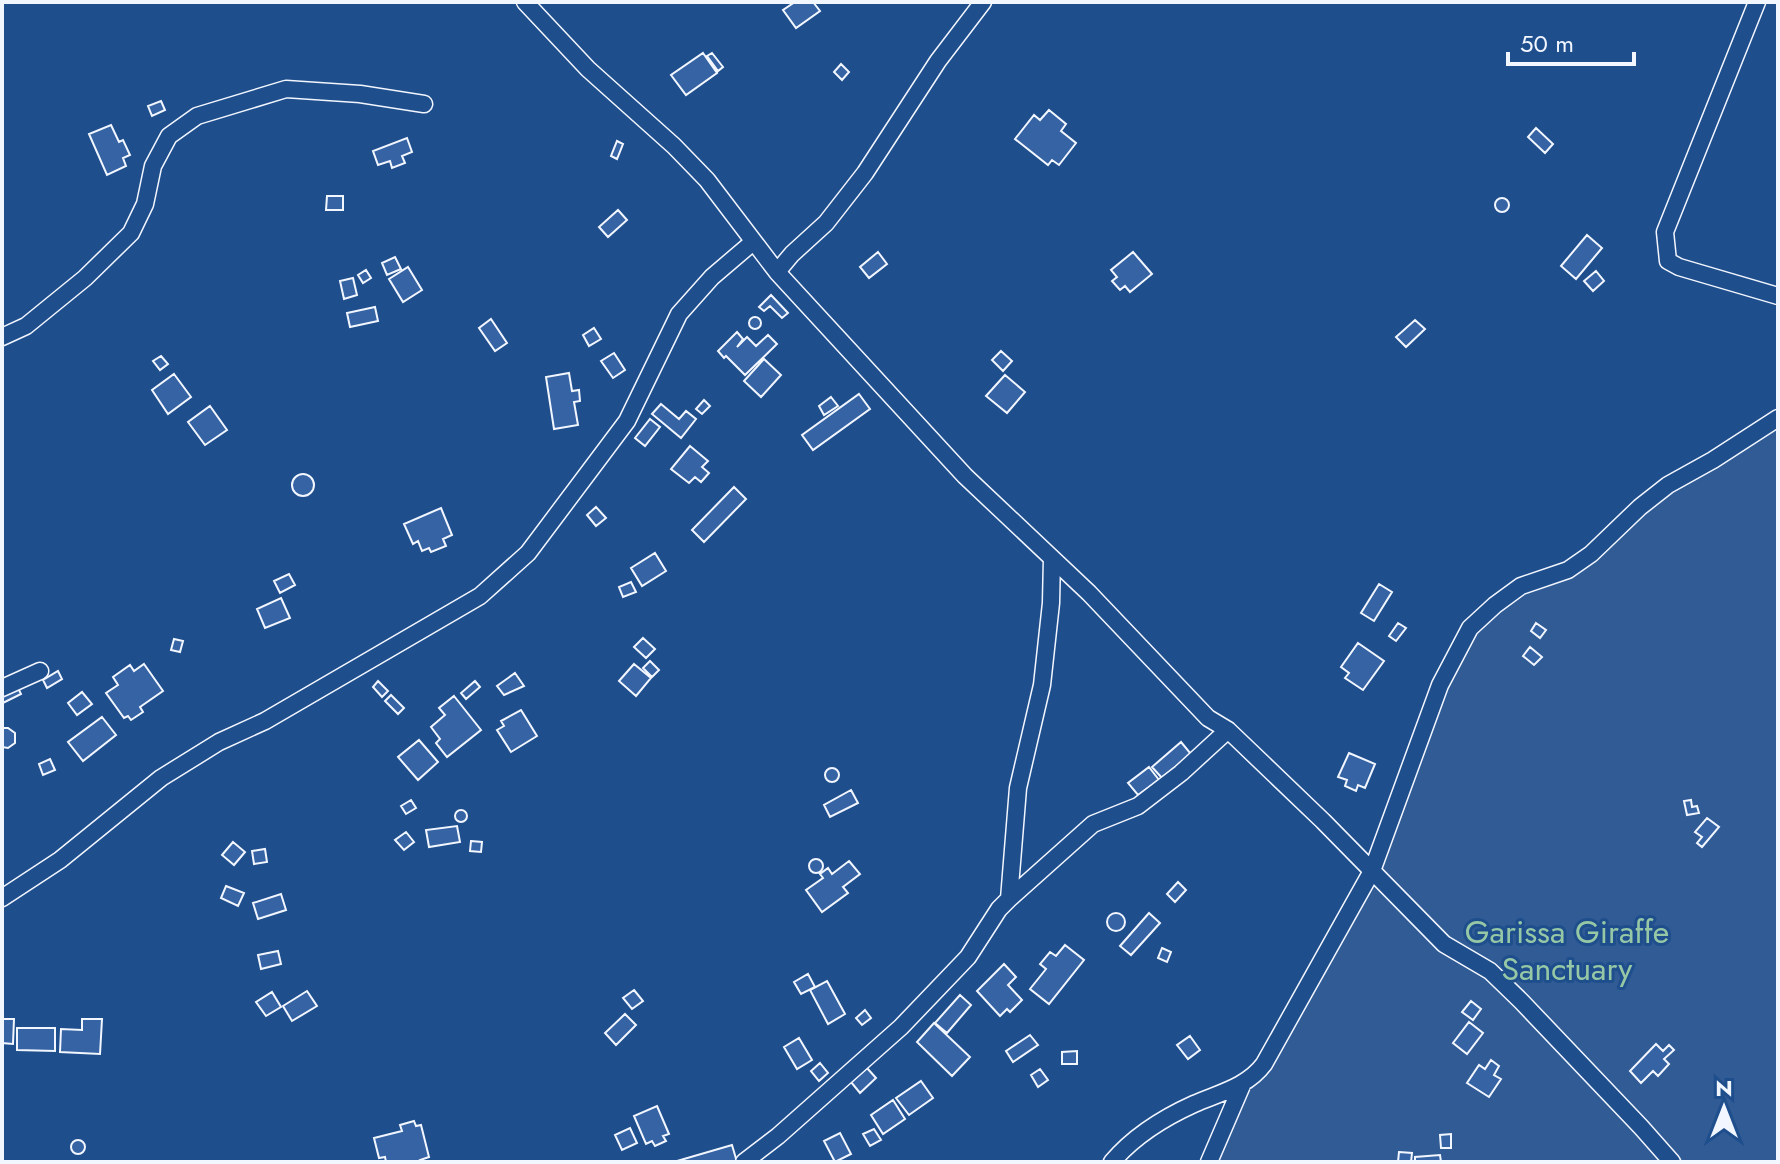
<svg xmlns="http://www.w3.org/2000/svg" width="1780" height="1164" font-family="Jost,sans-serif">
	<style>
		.built { fill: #305b95; stroke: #a8bbd7; stroke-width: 2 }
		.building { fill: #3563a3; stroke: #f2f6ff; stroke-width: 2 }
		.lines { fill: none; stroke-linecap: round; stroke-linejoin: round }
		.minor-casing { stroke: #f2f6ff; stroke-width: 19 }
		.minor { stroke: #1f4e8c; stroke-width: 16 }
		.labels { text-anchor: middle; stroke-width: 6; stroke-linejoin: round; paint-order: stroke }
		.park-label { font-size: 32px; fill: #97c8a6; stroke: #1f4e8c }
	</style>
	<rect width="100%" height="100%" fill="#1f4e8c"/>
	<!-- built -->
	<path class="built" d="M1778,418V1162H1209L1231,1117L1372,871L1470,628Z"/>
	<!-- building -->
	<path class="building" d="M795,2H813L820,11L796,28L783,10Z
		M703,53L717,73L686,95L671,75Z
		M712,53L723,67L718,71L707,56Z
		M841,64L849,72L842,80L834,72Z
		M161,101L165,110L152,116L148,106Z
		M1049,110L1066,124L1061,131L1076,143L1059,165L1052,160L1048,165L1015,139L1034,115L1040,120Z
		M111,125L119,142L123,140L130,155L123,158L126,166L107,175L89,134Z
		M1536,128L1553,144L1545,153L1528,137Z
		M407,138L412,152L402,156L405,163L392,168L390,161L378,165L373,151Z
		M617,141L623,144L617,159L611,156Z
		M327,196H343V210H326Z
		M1495 205a7 7 0 1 1 14 0a7 7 0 1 1-14 0Z
		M618,210L627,220L608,237L599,227Z
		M1587,235L1602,248L1576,279L1561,266Z
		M878,252L887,264L869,278L860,267Z
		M1133,252L1152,274L1130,292L1125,286L1120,290L1112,281L1117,277L1111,270Z
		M395,257L401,269L387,275L382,263Z
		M408,267L422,290L403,302L389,279Z
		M366,270L371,278L363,283L358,275Z
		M1596,271L1604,281L1593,291L1584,281Z
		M353,278L357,295L344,299L340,281Z
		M771,295L788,313L782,318L770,306L764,311L759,307Z
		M375,307L378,321L350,327L347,313Z
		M749 323a6 6 0 1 1 12 0a6 6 0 1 1-12 0Z
		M491,319L507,343L495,351L479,328Z
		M1415,320L1425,329L1406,347L1396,337Z
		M594,328L601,339L589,346L583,335Z
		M737,332L743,339L737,347L747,337L756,346L768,335L777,344L745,375L726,356L724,358L718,351Z
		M1001,351L1012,361L1003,371L992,360Z
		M614,353L625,370L613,378L601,361Z
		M161,356L168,364L160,370L153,361Z
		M764,359L781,375L761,397L744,381Z
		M569,373L572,391L579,390L580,401L574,402L578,425L554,429L546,377Z
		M174,374L191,397L168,414L152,390Z
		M1005,375L1025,392L1007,413L986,396Z
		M859,394L870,409L813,450L802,435Z
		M831,397L838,406L824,415L819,406Z
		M704,400L710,406L702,414L696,409Z
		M661,404L679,419L686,411L696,419L681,438L652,414Z
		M210,406L227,430L205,445L188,422Z
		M650,419L660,427L645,446L635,438Z
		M690,446L708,461L702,467L709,473L701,482L695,477L689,483L671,469Z
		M292 485a11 11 0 1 1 22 0a11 11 0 1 1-22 0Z
		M734,487L746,499L704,542L692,530Z
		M596,507L606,518L596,526L587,515Z
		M441,508L452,535L443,539L446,546L431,552L429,548L422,551L418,541L413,544L404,524Z
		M655,553L666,571L642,586L631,568Z
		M289,574L295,585L280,593L274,581Z
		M631,582L636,592L623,597L619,587Z
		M1379,584L1392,592L1374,621L1361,613Z
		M281,598L290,618L265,628L257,609Z
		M1398,623L1406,628L1396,641L1389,636Z
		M1536,623L1546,630L1540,638L1531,631Z
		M643,638L655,649L646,658L634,647Z
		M174,639L183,641L180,652L171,650Z
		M1358,643L1384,661L1363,690L1345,678L1349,673L1341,667Z
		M1530,647L1542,657L1534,665L1523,656Z
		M650,661L659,670L652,677L643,668Z
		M144,664L163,691L140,707L143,712L131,720L128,716L124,718L106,693L118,685L113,677L130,665L134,671Z
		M634,664L651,678L636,696L619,681Z
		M58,671L62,679L47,688L43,680Z
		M515,673L524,686L504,695L497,686Z
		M378,681L388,691L382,697L373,687Z
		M475,681L480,687L466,699L461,693Z
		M17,686L21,694L3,703L2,693Z
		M82,692L92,704L77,715L68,703Z
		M391,695L404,708L398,714L385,701Z
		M454,696L481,730L447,757L436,743L440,739L431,727L445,715L439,708Z
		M521,710L537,736L511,752L497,730L504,726L501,721Z
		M102,717L116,735L83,761L68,742Z
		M2,728H8L15,733V743L8,748L2,747Z
		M419,740L438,762L418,780L398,757Z
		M1181,742L1191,754L1162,778L1152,767Z
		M1349,753L1375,764L1365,788L1358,785L1356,791L1345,786L1347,780L1338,777Z
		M50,759L55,770L43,775L39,764Z
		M1149,767L1159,780L1138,795L1128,783Z
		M825 775a7 7 0 1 1 14 0a7 7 0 1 1-14 0Z
		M851,790L858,803L830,817L824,805Z
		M411,800L416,808L406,814L401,806Z
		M1691,800L1692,807L1697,806L1699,813L1687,815L1684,801Z
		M455 816a6 6 0 1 1 12 0a6 6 0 1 1-12 0Z
		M1707,818L1719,827L1702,847L1697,843L1702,837L1695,832Z
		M457,826L460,842L429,847L426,830Z
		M406,832L414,842L404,850L395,840Z
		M471,841L482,842L481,852L470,851Z
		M233,842L245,852L234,865L222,855Z
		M265,849L267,862L254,864L252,851Z
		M809 866a7 7 0 1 1 14 0a7 7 0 1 1-14 0Z
		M849,861L860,874L843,887L848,893L822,912L806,890L823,878L820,874L828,868L832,874Z
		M1178,882L1186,890L1175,902L1167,894Z
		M226,886L244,893L238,906L221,898Z
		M281,894L286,910L258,919L253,903Z
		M1149,913L1160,923L1131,955L1120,946Z
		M1107 922a9 9 0 1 1 18 0a9 9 0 1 1-18 0Z
		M1065,945L1084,960L1049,1004L1030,989L1046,969L1040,964L1050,952L1056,956Z
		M1162,948L1171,952L1167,962L1158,958Z
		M278,951L281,964L261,969L258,955Z
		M1004,964L1016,977L1008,985L1022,1000L1010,1012L1007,1009L1000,1016L977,991Z
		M808,974L815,987L801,994L794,982Z
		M827,981L845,1014L828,1024L810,990Z
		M634,990L643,1001L632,1009L623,998Z
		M307,991L317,1006L292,1021L283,1006Z
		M272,992L281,1007L266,1016L256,1002Z
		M960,995L971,1005L947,1033L935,1023Z
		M1471,1001L1481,1009L1473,1020L1462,1012Z
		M865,1010L871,1018L862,1025L856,1018Z
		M625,1014L636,1025L616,1045L605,1033Z
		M2,1019H14L13,1044L2,1043Z
		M82,1019H102L100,1054L60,1052L61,1029L82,1030Z
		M1469,1022L1483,1033L1467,1054L1453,1043Z
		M934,1023L970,1057L952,1076L917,1042Z
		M17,1028H55V1051L17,1050Z
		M1030,1035L1038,1045L1013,1062L1006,1051Z
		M1190,1036L1200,1050L1188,1059L1177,1045Z
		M799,1038L812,1060L797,1069L784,1047Z
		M1656,1044L1663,1051L1669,1045L1674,1050L1664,1059L1669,1064L1658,1076L1653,1071L1641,1083L1630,1071Z
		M1077,1051V1064H1062V1052Z
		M1491,1060L1499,1066L1494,1075L1501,1079L1489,1097L1467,1083L1479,1065L1485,1069Z
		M820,1063L828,1073L819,1081L811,1071Z
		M867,1068L876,1078L860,1093L851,1082Z
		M1040,1069L1048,1080L1038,1087L1031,1075Z
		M921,1081L933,1098L909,1115L896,1098Z
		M893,1100L905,1119L883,1134L871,1115Z
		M657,1106L669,1134L663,1136L666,1141L655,1146L652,1141L646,1144L634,1116Z
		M414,1121L416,1126L421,1125L429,1157L420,1160L421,1162H386L385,1157L379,1158L374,1138L402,1131L400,1125Z
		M630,1128L637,1143L622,1150L615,1135Z
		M874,1129L881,1140L870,1146L863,1134Z
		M840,1133L851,1154L835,1162L824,1141Z
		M1451,1134V1148H1441L1440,1135Z
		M71 1147a7 7 0 1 1 14 0a7 7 0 1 1-14 0Z
		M732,1145L737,1162H678L677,1161Z
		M1399,1152L1412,1153L1411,1162H1398Z
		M1440,1155L1441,1162H1415V1157Z"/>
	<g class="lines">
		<defs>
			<path id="minor" d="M525,2L588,69L674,146L707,180L777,272L965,476L1089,593L1208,718L1228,730L1323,821L1444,944L1490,971L1521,1001L1641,1127L1672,1162
				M1757,2L1665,232L1668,261L1679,267L1778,296
				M777,272L792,254L826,223L865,173L938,61L983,2
				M2,337L26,326L85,278L131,233L145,204L153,166L169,136L197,116L286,89L360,94L424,104
				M2,688L40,671
				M2,898L60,860L161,778L219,742L265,721L480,596L528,553L627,421L679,314L712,277L753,242
				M1009,899L1093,824L1138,806L1181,773L1228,730
				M744,1162L778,1136L901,1027L968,957L999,909L1009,899L1018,788L1042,685L1051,603L1052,558
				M1112,1162C1134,1136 1163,1118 1194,1104C1219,1093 1247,1087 1264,1064L1372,871L1440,685L1470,628L1495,605L1521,586L1568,570L1591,554L1640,507L1668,485L1713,460L1778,418
				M1209,1162L1243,1083"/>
		</defs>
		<!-- minor casing -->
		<use href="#minor" class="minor-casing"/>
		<!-- minor -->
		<use href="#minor" class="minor"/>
	</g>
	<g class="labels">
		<!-- park labels -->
		<g class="park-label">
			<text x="1567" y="943">Garissa Giraffe<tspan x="1567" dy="37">Sanctuary</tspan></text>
		</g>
	</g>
	<!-- border -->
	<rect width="1780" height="1164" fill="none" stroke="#f2f6ff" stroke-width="8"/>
	<!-- north arrow -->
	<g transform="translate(1724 1108)" stroke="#1f4e8c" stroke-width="6" paint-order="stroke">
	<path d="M0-6L14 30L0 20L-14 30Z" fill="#f2f6ff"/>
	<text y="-12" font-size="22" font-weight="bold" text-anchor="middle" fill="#f2f6ff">N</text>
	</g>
	<!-- scale -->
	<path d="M1508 52v12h126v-12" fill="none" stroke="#f2f6ff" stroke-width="4"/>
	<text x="1520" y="52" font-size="24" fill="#f2f6ff" stroke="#1f4e8c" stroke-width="6" paint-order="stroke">50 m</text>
</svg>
